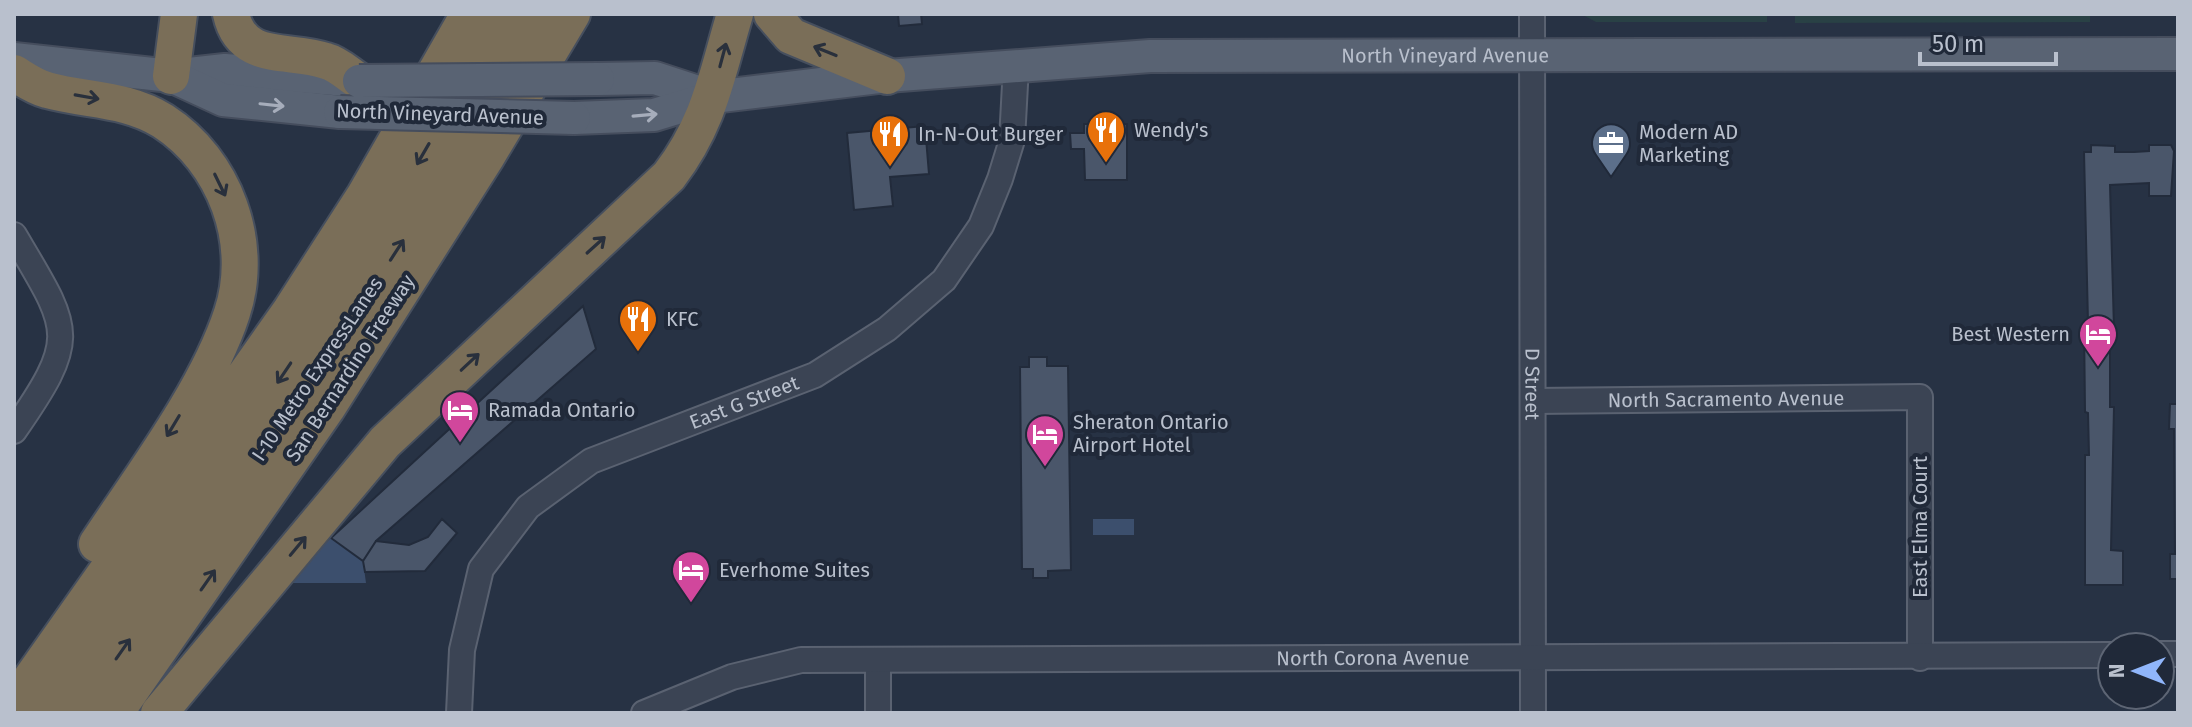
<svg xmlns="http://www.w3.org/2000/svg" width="2192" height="727" font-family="'Fira Sans',sans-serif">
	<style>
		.green { fill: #294145 }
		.water { fill: #3c4f6d }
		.building { fill: #4a566a; stroke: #222b3b; stroke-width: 2 }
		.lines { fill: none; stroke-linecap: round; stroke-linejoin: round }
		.minor-casing { stroke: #5a6271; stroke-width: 28 }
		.major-casing { stroke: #454d5d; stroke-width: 36 }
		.highway-casing { stroke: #464f5e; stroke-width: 40 }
		.minor { stroke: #3b4454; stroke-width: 24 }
		.major { stroke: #596373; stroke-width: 32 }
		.highway { stroke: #7a6e58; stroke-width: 36 }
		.major-bridge-casing { stroke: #454d5d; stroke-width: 36; stroke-linecap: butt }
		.major-bridge { stroke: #596373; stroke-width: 32 }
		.oneway { stroke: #29303c }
		.oneway2 { stroke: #a6adbb }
		.labels { text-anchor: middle; stroke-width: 8; stroke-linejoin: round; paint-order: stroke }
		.street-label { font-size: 20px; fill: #b9c0cd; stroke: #202939 }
		.poi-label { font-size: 20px; fill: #b9c0cd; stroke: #202939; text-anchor: start }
	</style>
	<rect width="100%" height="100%" fill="#273244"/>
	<!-- green -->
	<path class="green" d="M1581,14H1767V22H1596Z
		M1795,14H2090V22L1795,23Z"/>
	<!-- water -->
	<path class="water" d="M1093,519H1134V535H1093Z
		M331,538L363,561L366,583H284Z"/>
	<!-- building -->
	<path class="building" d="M898,14H921L922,24L899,26Z
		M1084,124H1127V180H1085L1084,149H1071L1070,133H1084Z
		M925,126L929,174L890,177L893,206L854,210L847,133Z
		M2091,145L2115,146V152H2134L2149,151V145H2171L2174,151L2171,196H2149V183L2110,185L2114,329H2110V407H2114L2111,550L2123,551V585H2085V455H2089L2088,413L2085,412L2084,323H2088L2084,152H2091Z
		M2091,145L2115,146V152H2134L2149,151V145H2171L2174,151L2171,196H2149V183L2110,185L2114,329H2110V407H2114L2111,550L2123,551V585H2085V455H2089L2088,413L2085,412L2084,323H2088L2084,152H2091Z
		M583,306L596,349L376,541L363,561L331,538Z
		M1029,357H1047V366H1068L1071,570L1048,571V578H1033V569H1022L1020,367H1029Z
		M2170,404H2178V579H2170V554H2175L2174,429H2169Z
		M2170,404H2178V579H2170V554H2175L2174,429H2169Z
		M442,519L457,533L425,571L365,572L363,561L376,541L409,545L428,537Z"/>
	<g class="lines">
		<defs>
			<g id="minor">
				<path id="s1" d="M1532,14L1533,713"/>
				<path d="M14,235C71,331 80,336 14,431"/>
				<path id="s2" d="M1534,401L1920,397V658"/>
				<path d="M2160,654H2178"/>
				<path d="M878,660V713"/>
				<path id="s3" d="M459,713L462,650L481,569L528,507L591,461L815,375L887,329L944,280L981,226L1000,179L1012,140L1016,66"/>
				<path id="s4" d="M644,713L732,677L801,660L2112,655"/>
			</g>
			<g id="major">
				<path d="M14,59L171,76L225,70L359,81"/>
				<path d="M171,76L223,100L340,112"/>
				<path d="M598,79L655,78L713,97"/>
				<path id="s5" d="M574,118L654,115L713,97L887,76L1150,56L2178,54"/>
			</g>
			<path id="highway" d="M231,14C242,64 290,48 326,61C338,64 349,75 359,81
				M772,14L791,36L887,76
				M14,73C24,79 35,87 47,90C87,101 126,98 163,121C225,161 255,243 232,313C207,390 142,476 97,544
				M171,76L179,14
				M14,703L291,310L365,195L469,14
				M46,713C207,485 370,259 505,14
				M78,713L314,376L413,226L539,14
				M115,713L327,408L487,156L572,14
				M159,713L385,442L669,176C710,122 716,77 735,14"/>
		</defs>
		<!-- minor casing -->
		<use href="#minor" class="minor-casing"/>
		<!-- major casing -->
		<use href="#major" class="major-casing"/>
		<!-- highway casing -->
		<use href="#highway" class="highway-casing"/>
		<!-- minor -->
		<use href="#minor" class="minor"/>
		<!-- major -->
		<use href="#major" class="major"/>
		<!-- highway -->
		<use href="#highway" class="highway"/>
		<defs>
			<path id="major-bridge" d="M359,81L598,79
				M340,112L574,118"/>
		</defs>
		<!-- major-bridge casing -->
		<use href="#major-bridge" class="major-bridge-casing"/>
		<!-- major-bridge -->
		<use href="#major-bridge" class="major-bridge"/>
	</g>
	<!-- one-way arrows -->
	<defs><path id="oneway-shaft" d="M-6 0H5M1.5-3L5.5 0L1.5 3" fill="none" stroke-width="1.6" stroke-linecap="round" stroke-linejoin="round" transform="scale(2)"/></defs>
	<g class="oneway">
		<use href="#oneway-shaft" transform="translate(825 51) rotate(-158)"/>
		<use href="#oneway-shaft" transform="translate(723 55) rotate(-75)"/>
		<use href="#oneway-shaft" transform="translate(87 97) rotate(10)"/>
		<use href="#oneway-shaft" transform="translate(423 154) rotate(120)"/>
		<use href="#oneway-shaft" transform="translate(220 185) rotate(64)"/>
		<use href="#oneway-shaft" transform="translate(596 245) rotate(-42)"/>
		<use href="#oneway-shaft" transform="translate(397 250) rotate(-57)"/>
		<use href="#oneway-shaft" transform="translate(470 362) rotate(-43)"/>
		<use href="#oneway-shaft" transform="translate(284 373) rotate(124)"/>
		<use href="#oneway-shaft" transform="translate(173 426) rotate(121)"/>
		<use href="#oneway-shaft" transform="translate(298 546) rotate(-50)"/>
		<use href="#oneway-shaft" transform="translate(208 580) rotate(-55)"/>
		<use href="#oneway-shaft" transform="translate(123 649) rotate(-55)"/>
	</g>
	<g class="oneway2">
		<use href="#oneway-shaft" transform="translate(272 105) rotate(6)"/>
		<use href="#oneway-shaft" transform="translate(645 115) rotate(-5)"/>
	</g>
	<!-- icons -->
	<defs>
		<symbol id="restaurant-pin" viewBox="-11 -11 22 30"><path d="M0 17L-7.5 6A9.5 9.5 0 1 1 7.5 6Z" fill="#e8710a" stroke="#202939"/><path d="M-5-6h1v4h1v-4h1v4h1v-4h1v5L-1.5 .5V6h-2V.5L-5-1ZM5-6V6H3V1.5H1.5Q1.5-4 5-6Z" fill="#fff"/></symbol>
		<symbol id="office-pin" viewBox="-11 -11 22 30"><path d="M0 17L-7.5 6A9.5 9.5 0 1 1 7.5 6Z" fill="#5c6f8a" stroke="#202939"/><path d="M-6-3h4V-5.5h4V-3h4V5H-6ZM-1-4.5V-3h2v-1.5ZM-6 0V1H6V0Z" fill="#fff"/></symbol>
		<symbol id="hotel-pin" viewBox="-11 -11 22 30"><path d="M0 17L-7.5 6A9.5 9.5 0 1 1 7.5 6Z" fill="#d1479c" stroke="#202939"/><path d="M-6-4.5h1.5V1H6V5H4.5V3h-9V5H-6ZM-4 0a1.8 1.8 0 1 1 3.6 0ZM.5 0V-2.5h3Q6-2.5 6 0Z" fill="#fff"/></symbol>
	</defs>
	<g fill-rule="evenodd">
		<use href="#restaurant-pin" x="1084" y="108" width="44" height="60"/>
		<use href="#restaurant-pin" x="868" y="112" width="44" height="60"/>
		<use href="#office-pin" x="1589" y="121" width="44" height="60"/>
		<use href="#restaurant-pin" x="616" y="297" width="44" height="60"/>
		<use href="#hotel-pin" x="2076" y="312" width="44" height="60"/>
		<use href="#hotel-pin" x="438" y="388" width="44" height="60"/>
		<use href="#hotel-pin" x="1023" y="412" width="44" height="60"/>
		<use href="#hotel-pin" x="669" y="548" width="44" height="60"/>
	</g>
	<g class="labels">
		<!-- street labels -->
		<g class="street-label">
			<text dy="7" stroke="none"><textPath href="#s5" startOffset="876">North Vineyard Avenue</textPath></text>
			<text transform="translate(440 114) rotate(2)" y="7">North Vineyard Avenue</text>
			<text transform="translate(350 368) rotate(-57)" y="7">San Bernardino Freeway</text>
			<text transform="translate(317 369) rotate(-56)" y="7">I-10 Metro ExpressLanes</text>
			<text dy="7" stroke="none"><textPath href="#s1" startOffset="370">D Street</textPath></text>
			<text dy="7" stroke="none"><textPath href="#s2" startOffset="192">North Sacramento Avenue</textPath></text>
			<text dy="7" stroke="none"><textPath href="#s3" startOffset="466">East G Street</textPath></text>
			<text transform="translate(1920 527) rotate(-90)" y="7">East Elma Court</text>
			<text dy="7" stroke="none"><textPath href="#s4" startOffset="738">North Corona Avenue</textPath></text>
		</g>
		<!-- poi labels -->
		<g class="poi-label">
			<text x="1134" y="137">Wendy's</text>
			<text x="1639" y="139">Modern AD<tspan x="1639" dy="23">Marketing</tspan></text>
			<text x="918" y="141">In-N-Out Burger</text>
			<text x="666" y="326">KFC</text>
			<text x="2070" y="341" text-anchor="end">Best Western</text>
			<text x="488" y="417">Ramada Ontario</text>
			<text x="1073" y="429">Sheraton Ontario<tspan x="1073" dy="23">Airport Hotel</tspan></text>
			<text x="719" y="577">Everhome Suites</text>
		</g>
	</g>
	<!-- border -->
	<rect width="2192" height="727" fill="none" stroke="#b9c0cd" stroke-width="32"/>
	<!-- north arrow -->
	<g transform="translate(2136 671) rotate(270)"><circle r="38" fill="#202939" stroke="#5d6574" stroke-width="2"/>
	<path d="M0-6L14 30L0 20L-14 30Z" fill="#90b6fb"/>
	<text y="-12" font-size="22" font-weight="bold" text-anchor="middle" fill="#b9c0cd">N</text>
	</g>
	<!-- scale -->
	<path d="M1920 52v12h136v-12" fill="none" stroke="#b9c0cd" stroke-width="4"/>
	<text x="1932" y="52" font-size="24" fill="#b9c0cd" stroke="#202939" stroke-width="6" paint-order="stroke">50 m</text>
</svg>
